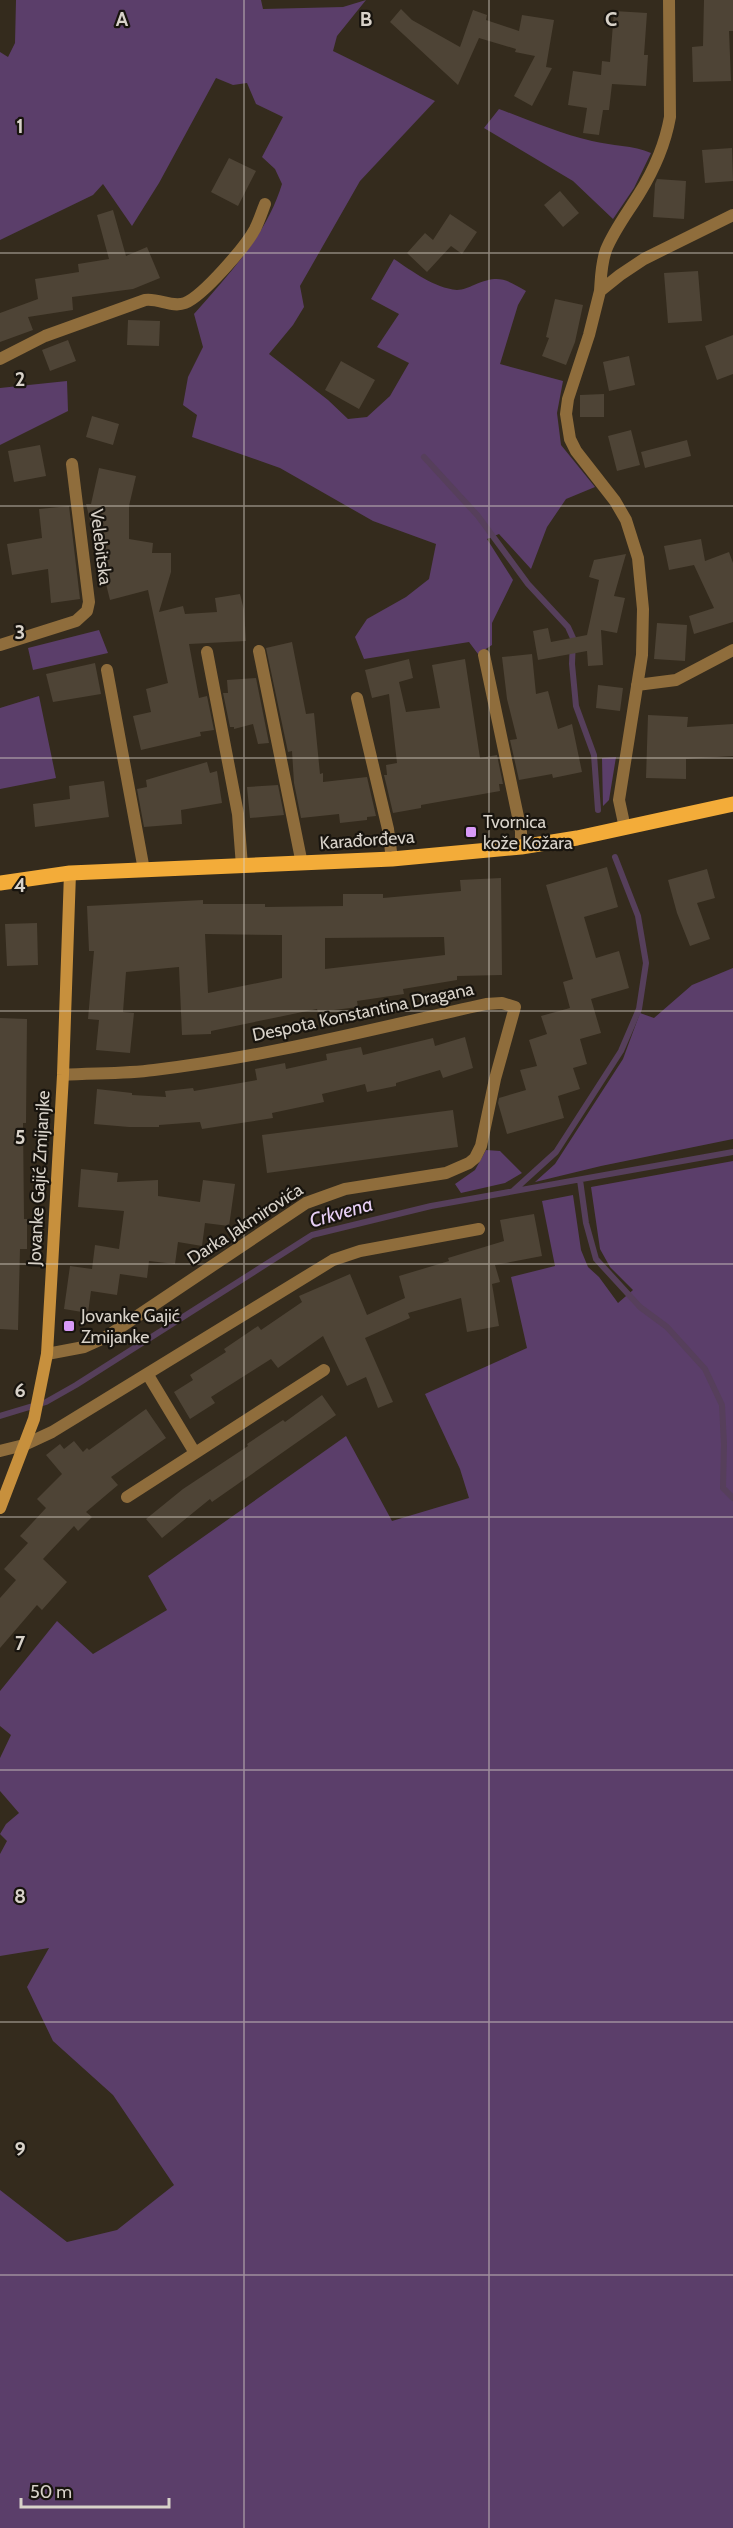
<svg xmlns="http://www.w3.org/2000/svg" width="733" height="2528" font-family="Cabin,sans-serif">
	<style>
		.green { fill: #5b3e6a }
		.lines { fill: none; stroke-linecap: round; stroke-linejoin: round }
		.stream { stroke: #563f5b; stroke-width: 6 }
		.building { fill: #4e4436; fill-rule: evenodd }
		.street { stroke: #8f6d3c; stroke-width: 12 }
		.secondary { stroke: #c7903d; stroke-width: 12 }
		.primary { stroke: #f3ac39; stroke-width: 15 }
		.grid { fill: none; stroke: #d8d2c9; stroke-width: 1.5; stroke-opacity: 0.55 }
		.poi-dot { fill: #d89af8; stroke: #18140e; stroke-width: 2 }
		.labels { text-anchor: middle; stroke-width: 4.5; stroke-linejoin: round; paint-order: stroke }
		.street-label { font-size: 18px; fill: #d8d2c9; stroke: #18140e }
		.poi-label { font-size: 18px; fill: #d8d2c9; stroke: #18140e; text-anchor: start }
		.water-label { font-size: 20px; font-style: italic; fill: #e7cff5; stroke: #18140e }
		.grid-label { font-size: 20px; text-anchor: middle; font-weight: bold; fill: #d8d2c9; stroke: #18140e; stroke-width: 4.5; stroke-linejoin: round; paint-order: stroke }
	</style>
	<rect width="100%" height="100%" fill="#342b1d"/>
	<!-- green -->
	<path class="green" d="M16,0H261L263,9L343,7L366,0L337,36L333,51L435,101L360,181L300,286L304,307L293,325L269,354L328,400L348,419L367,417L390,396L409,363L377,347L399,314L371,299L394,259C412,271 434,288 457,290C463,290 469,287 474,285C498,275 504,278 526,291L518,305L500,364L563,381L557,413L561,445L595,487L566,499L547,527L531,569L499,534L487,539L513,580L492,623V645L478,654L469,642L364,659L355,637L367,619L406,597L429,579L436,544L373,521L280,468L192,437L197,415L183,405L188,377L203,347L194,314C229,274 266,236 282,184L275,169L262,157L283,117L256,104L247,83L233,85L216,78L159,183L132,226L103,184L93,195L0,240V52L8,57L15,43Z
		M499,109C529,120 560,134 592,141C611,146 634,145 651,153L634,188L613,219L573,181L484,128Z
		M67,381L68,411L0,445V388Z
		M99,630L108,653L33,670L28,648Z
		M39,696L56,778L0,789V708Z
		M616,757L609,800L603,806L602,758Z
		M733,968V1139L601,1166L535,1182L555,1164L623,1059L640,1013L654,1018L692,985Z
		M486,1150L500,1151L522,1173L505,1183L461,1193L455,1184L475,1170Z
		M733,1161V2528H0V2190L67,2242L117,2230L174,2185L113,2095L53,2041L27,1987L49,1948L0,1956V1854L7,1841L0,1834L6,1824L19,1813L0,1791V1758L11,1735L0,1726V1691L57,1621L93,1654L167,1610L148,1576L346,1436L392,1521L469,1498L460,1469L425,1394L527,1348L511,1277L555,1266L542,1201L573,1195L581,1250L588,1267L599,1277L618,1303L633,1290L610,1267L600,1249L591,1187Z"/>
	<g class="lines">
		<!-- stream -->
		<path class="stream" d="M424,457L478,516L528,584L568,627L573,638L572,664L576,706L594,755L598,810
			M580,1180L586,1223L596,1259L640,1307L667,1327L705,1369L722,1405L724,1444L723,1488L733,1498
			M513,1191L556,1152L621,1051L639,1009L646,963L638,916L615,857
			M0,1416L46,1402L76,1385L312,1235L431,1206L733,1152"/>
	</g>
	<!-- building -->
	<path class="building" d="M704,0H733V31H729L731,81L693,82L692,47L703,46Z
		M401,9L412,20L460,47L473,10L487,15L486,20L519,31L522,15L554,20L546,67L552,68L532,106L514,96L535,56L515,52L516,49L479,38L458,85L390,22Z
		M614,11L647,13L644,55H648L646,86L612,84L609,110H603L599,135L583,133L587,108L568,105L573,71L601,75L602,61L610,62Z
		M732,148L733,181L705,183L702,150Z
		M229,158L256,171L238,206L211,192Z
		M657,179L686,181L684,219L653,217L655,184Z
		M560,191L579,213L563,227L544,205Z
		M113,210L126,256L147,247L160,278L133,289L72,297L73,310L28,317L33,330L0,342V313L38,299L35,279L79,272L78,264L109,259L97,215Z
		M450,214L477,232L462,254L451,246L427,272L407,253L425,233L433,240Z
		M698,271L702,321L668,323L664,273Z
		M555,299L583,305L575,342L566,365L542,356L549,338L546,337Z
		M128,320L160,321L159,346L127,345Z
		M733,335V374L717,380L705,346Z
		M68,340L76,361L50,371L42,350Z
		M629,356L635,385L609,391L603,362Z
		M341,361L375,380L359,409L325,390Z
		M604,394V417H580V395Z
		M92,416L119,424L113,445L86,437Z
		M631,430L640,465L617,471L608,436Z
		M687,440L691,456L645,468L641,452Z
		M40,445L46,476L14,482L8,451Z
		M99,468L136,476L129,506V539L153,543L152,553H171V572L159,612L183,606L185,614L217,612L215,598L240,594L244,610L246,641L189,644L199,698L207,696L214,730L200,732L201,736L141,750L133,716L151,712L146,689L168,683L148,590L110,600L86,504H91Z
		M69,506L80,599L51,603L48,569L12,575L7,544L42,538L39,509Z
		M701,539L705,561L729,552L733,563V622L694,634L689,616L714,608L694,565L669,570L664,546Z
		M626,554L614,596L625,598L617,633L601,630L603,665L588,666L587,651L538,660L533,631L548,628L551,642L587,635L599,580L589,577L594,560Z
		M657,623L687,625L685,661L654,659Z
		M292,642L306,714L314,713L320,774L323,773V782L367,777L376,816L367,817V820L340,823L339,814L301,818L294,783L292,751L288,752L266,648Z
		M532,654L536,694L548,691L558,729L572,724L582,772L553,778L552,774L519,780L510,740L517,739L507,699L502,657Z
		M409,659L413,678L399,682L406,712L440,708L432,665L465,659L480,758L497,755L503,784H499L500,791L421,805V808L393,813L384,775H387L386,765L397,763L389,694L372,698L365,670Z
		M95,663L101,694L53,702L46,674Z
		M256,678L269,743L258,744L253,724L234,729V727H230L223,693H228L227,680Z
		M598,685L623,688L620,711L596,708Z
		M648,715L688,717L687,727L733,724V756L686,759V779L646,778Z
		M207,762L210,773L217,771L222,803L181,810L182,824L144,827L137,789L147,787L146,780Z
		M104,781L109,817L35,827L33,804L70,799L69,786Z
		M278,785L284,815L250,818L247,787Z
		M607,867L618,907L584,917L596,958L619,951L629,988L591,999L601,1033L580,1039L587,1064L573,1068L580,1089L558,1096L564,1118L507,1134L498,1103L499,1098L526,1090L520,1070L537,1066L529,1040L547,1034L541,1016L570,1008L563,982L573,979L546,885Z
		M707,869L715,898L697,903L710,939L690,946L677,913L668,880Z
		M501,878L502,975L457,976V980L403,989L404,994L357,1001L358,1007L318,1012L317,1009L211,1031V1034L182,1035L179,967L126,972L123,1012L134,1013L130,1053L96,1050L99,1020L88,1019L94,951H89L87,906L203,900V904H265V907L343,906V894H383V898L461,891L460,880ZM205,934L282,935V978L208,993ZM444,937L445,955L325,969V938Z
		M37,923L38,965L7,966L5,924Z
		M0,1018L27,1019L26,1123H23L24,1219H27V1249H20L18,1330L0,1329Z
		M465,1037L473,1068L443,1078L440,1070L396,1083V1086L367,1092L365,1084L322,1094L324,1102L272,1113L273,1118L202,1129L200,1122L159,1125V1127H129L94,1124L97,1089L132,1093V1095L166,1097L165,1091L193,1088L194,1091L257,1080L255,1069L285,1063L286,1069L327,1060L326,1054L361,1047L363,1055L433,1038L435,1046Z
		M453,1110L458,1147L267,1173L262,1135Z
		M81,1169L118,1173L117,1182L158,1180V1196L200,1202L203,1180L235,1184L229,1226L205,1223L202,1246L178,1242L175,1264L149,1261L147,1278L120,1274L117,1295L91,1291L88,1313L64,1309L70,1266L92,1269L95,1245L119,1249L124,1211L78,1207Z
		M534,1214L542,1256L495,1265L500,1282L492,1284L499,1326L467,1332L461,1298L408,1313L410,1318L365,1338L393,1402L378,1408L366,1377L347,1386L323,1336L278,1368L271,1359L211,1397L215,1403L190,1419L174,1392L193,1380L190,1375L226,1352L224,1349L258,1326L261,1330L302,1302L299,1296L350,1274L367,1315L405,1298L399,1276L449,1261L448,1258L504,1241L500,1220Z
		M322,1395L336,1415L212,1502L210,1499L162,1538L146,1519L183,1489L248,1446L247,1444L283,1420L285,1422Z
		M146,1409L166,1438L111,1477L118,1485L86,1512L92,1517L78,1531L74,1526L43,1559L67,1582L42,1610L37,1605L0,1648V1598L16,1580L4,1569L28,1543L20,1536L46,1508L37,1499L62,1474L46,1455L60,1444L64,1449L74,1441L83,1452L87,1448L89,1450Z"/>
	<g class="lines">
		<!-- street -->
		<path class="street" d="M600,291C601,277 601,264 606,250C614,230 628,212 639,194C654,170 665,145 670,117L669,0
			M0,359L45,336L145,300C159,298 172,308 185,303C203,296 246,246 255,229C259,221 262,212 265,204
			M0,645L76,621L87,611L89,602L72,464
			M259,651L302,864
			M207,652L238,814L242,866
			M484,655L521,831V847
			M107,670L144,870
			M637,685L676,680L733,650
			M357,698L388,829L392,859
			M625,828L619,800L642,655L643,609L638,558L626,520L615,501L576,451L570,439L566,414L568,399L589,335L600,291L620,275L644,259L733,215
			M47,1354L84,1347L106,1337L306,1203L345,1189L446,1173L469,1163L475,1158L481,1146L495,1079L515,1007L502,1003L486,1004C376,1028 266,1057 154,1070C124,1074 93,1073 63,1075
			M148,1375L195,1453
			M0,1451L24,1445L52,1432L333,1260L360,1251L479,1229
			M127,1497L324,1370"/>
		<!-- secondary -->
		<path class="secondary" d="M0,1508L34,1419L47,1354L63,1075L70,873"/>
		<!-- primary -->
		<path class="primary" d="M0,883L70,873L392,859L521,847L577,838L733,804"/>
	</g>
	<!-- grid -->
	<path class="grid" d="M244,0V2528M489,0V2528M0,253H733M0,506H733M0,758H733M0,1011H733M0,1264H733M0,1517H733M0,1770H733M0,2022H733M0,2275H733"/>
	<!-- markers -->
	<g class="poi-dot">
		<rect x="465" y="826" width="12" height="12" rx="3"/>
		<rect x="63" y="1320" width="12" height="12" rx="3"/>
	</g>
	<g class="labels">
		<!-- street labels -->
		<g class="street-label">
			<text transform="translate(101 547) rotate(83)" y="6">Velebitska</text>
			<text transform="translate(367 840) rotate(-4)" y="6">Karađorđeva</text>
			<text transform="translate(363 1012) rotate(-12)" y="6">Despota Konstantina Dragana</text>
			<text transform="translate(39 1178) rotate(-87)" y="6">Jovanke Gajić Zmijanjke</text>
			<text transform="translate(245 1224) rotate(-33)" y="6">Darka Jakmirovića</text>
		</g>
		<!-- poi labels -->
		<g class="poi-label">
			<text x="483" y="828">Tvornica<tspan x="483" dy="21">kože Kožara</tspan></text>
			<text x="81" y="1322">Jovanke Gajić<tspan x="81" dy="21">Zmijanke</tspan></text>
		</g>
		<!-- water labels -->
		<g class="water-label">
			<text transform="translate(341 1212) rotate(-16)" y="7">Crkvena</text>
		</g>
	</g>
	<g class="grid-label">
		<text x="122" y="26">A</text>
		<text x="366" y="26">B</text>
		<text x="611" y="26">C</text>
		<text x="20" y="133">1</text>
		<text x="20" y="386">2</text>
		<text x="20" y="639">3</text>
		<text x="20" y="892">4</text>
		<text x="20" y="1144">5</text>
		<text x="20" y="1397">6</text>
		<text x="20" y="1650">7</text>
		<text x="20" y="1903">8</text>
		<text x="20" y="2156">9</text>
	</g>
	<!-- scale -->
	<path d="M21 2498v9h148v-9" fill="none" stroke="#d8d2c9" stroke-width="3"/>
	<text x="30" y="2498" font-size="18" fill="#d8d2c9" stroke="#18140e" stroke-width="4.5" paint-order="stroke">50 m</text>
</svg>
